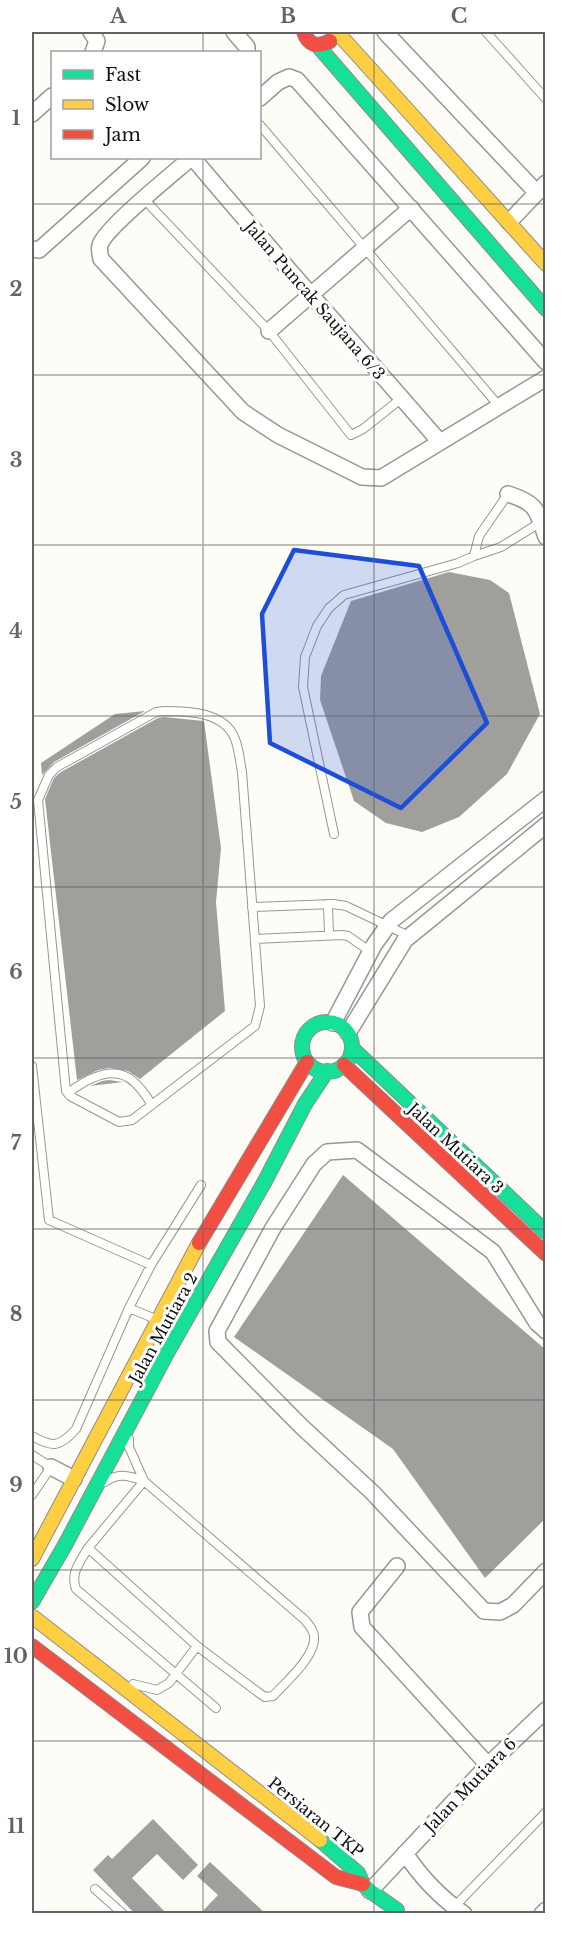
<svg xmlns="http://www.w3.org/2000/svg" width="577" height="1945" font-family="'Libre Baskerville',serif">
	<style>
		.building { fill: #a19f9c }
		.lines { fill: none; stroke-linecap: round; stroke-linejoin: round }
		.lane-casing { stroke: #979795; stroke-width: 10 }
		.street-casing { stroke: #979795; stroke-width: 18 }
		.fast-casing { stroke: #8e8d8b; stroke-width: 16 }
		.slow-casing { stroke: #8e8d8b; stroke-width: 16 }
		.jam-casing { stroke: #8e8d8b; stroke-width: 16 }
		.lane { stroke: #fffffe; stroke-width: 8 }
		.street { stroke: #fffffe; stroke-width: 15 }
		.fast { stroke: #16e098; stroke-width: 14 }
		.slow { stroke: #ffcf43; stroke-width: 14 }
		.jam { stroke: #f24e42; stroke-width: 14 }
		.marked { fill: #1d4ed8; fill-opacity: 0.2; stroke: #1d4ed8; stroke-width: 4.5; stroke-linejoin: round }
		.grid { fill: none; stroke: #646362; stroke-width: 1.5; stroke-opacity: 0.55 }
		.labels { text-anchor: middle; stroke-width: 6; stroke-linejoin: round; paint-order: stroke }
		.street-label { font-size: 16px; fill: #111; stroke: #fff }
		.neatline { fill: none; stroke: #646362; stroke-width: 2 }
		.grid-label { font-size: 20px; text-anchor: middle; font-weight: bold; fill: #646362 }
	</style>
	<rect width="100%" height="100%" fill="#fdfcf7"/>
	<!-- building -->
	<path class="building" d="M449,572L490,580L509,593L540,714L507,774L459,817L422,832L386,823L354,801L320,700L321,676L351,601Z
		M145,711L54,762L42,775L41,763L115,714Z
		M164,717L204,721L221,848L216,902L225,1011L140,1079L128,1071L109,1068L98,1070L77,1080L45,799L54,778L61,772L158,718Z
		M109,1080L123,1082L90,1086L102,1081Z
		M343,1175L546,1350V1518L485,1578L393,1449L234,1337Z
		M153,1819L198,1865L183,1880L157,1854L132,1878L167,1914H135L93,1870L108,1855L112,1859Z
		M210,1862L266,1914H200L218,1895L197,1876Z"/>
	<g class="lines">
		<defs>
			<path id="lane" d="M486,32L546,99
				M260,125L499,406
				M144,199L269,331L351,435L363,429L402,398
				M508,494L479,536L474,556L501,547L541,522
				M164,711C189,711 225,712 235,739C239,749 240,761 242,772L260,1006L255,1026L132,1120L119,1122L70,1096L66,1091L38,800L49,775L57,767L156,712Z
				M334,834L303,687L305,657L317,626L329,608L344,595L458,563L474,556
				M328,904L329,935
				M252,907L333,904L346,906L409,936
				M255,939L342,935L348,936L371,952
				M32,1066L49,1220L151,1265L129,1308
				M68,1093C85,1080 114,1063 134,1082C141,1088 147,1097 152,1105
				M151,1265L201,1185
				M32,1436C53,1448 60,1447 76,1429L129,1308L158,1320
				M32,1455L51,1467L32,1495
				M144,1481L305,1620C308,1624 312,1628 313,1632C321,1652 286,1682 273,1696L265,1697L259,1693L197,1646L88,1548Z
				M105,1482C119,1472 129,1476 144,1481L129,1447V1439
				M88,1548C80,1562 70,1573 76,1589L216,1708
				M133,1684L157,1690L169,1683L197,1646
				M95,1889L123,1914
				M454,1907L546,1812"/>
			<path id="street" d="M91,32L97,41L93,52
				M234,32L247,47V52
				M385,32L537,193
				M260,98L278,82L289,77L297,80L546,362
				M32,114L52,96
				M191,158C175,172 105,228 100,245C99,249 100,255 101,259L243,412L278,435L362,477L381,478L546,378
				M193,158C273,254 357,346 439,441
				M509,222L546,183
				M32,249L39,250L142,158
				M269,331L411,208
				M508,494C537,503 537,510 546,537
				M333,1023L374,945L391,921L546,799
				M348,1033L405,940L546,825
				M546,1331L537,1323L493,1252L357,1150L327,1152L314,1164L273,1228L217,1331L218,1342L301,1426L373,1493L484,1611L500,1612L513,1605L546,1571
				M51,1467L74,1479
				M397,1566L360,1612L362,1627L488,1765
				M405,1853C420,1876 441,1898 464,1914
				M370,1891L488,1765L546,1710
				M542,1914L546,1910"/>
			<path id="fast" d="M318,46L546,309
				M302 1047a25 25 0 1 1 50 0a25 25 0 1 1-50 0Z
				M352,1048L546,1232
				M32,1602L65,1545L167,1353L265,1181L305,1104L327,1071
				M320,1840L358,1873L363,1884L370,1891L397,1910"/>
			<path id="slow" d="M337,32L546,264
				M32,1559L199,1243
				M33,1617L320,1840"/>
			<path id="jam" d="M304,32C308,45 318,48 330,41
				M344,1065L546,1254
				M199,1243L307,1062
				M32,1646L336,1877L363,1884"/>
		</defs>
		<!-- lane casing -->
		<use href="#lane" class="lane-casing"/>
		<!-- street casing -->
		<use href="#street" class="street-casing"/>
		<!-- fast casing -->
		<use href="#fast" class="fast-casing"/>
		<!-- slow casing -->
		<use href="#slow" class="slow-casing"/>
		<!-- jam casing -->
		<use href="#jam" class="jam-casing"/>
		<!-- lane -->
		<use href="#lane" class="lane"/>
		<!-- street -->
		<use href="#street" class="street"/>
		<!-- fast -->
		<use href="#fast" class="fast"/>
		<!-- slow -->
		<use href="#slow" class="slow"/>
		<!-- jam -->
		<use href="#jam" class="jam"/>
	</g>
	<!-- marked area -->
	<path class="marked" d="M294,550L419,566L487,723L401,808L270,743L262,614Z"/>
	<!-- grid -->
	<path class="grid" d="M203,32V52M374,32V1914M203,158V1914M32,204H546M32,375H546M32,545H546M32,716H546M32,887H546M32,1058H546M32,1229H546M32,1400H546M32,1570H546M32,1741H546"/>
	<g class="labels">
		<!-- street labels -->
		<g class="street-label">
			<text transform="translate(315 300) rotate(49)" y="6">Jalan Puncak Saujana 6/3</text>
			<text transform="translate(456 1148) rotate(43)" y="6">Jalan Mutiara 3</text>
			<text transform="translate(163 1328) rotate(-61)" y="6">Jalan Mutiara 2</text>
			<text transform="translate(470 1785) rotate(-46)" y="6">Jalan Mutiara 6</text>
			<text transform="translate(316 1817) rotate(39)" y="6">Persiaran TKP</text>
		</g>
	</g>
	<!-- border -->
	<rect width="577" height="1945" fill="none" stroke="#ffffff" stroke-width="66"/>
	<!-- legend -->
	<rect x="51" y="51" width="210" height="108" fill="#ffffff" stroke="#a0a0a0" stroke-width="1.5"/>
	<rect x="63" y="70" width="30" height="9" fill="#16e098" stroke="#a0a0a0" stroke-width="1.5"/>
	<text x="105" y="81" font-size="18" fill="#111111">Fast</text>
	<rect x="63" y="100" width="30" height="9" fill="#ffcf43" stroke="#a0a0a0" stroke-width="1.5"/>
	<text x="105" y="111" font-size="18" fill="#111111">Slow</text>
	<rect x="63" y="130" width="30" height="9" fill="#f24e42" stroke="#a0a0a0" stroke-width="1.5"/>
	<text x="105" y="141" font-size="18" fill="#111111">Jam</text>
	<rect x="33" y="33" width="511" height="1879" class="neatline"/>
	<g class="grid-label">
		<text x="118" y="23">A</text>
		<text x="288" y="23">B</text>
		<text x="459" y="23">C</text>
		<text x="16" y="125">1</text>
		<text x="16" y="296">2</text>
		<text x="16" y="467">3</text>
		<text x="16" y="638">4</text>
		<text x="16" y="809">5</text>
		<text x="16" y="979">6</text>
		<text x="16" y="1150">7</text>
		<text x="16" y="1321">8</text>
		<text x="16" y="1492">9</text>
		<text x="16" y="1663">10</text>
		<text x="16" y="1833">11</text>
	</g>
</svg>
